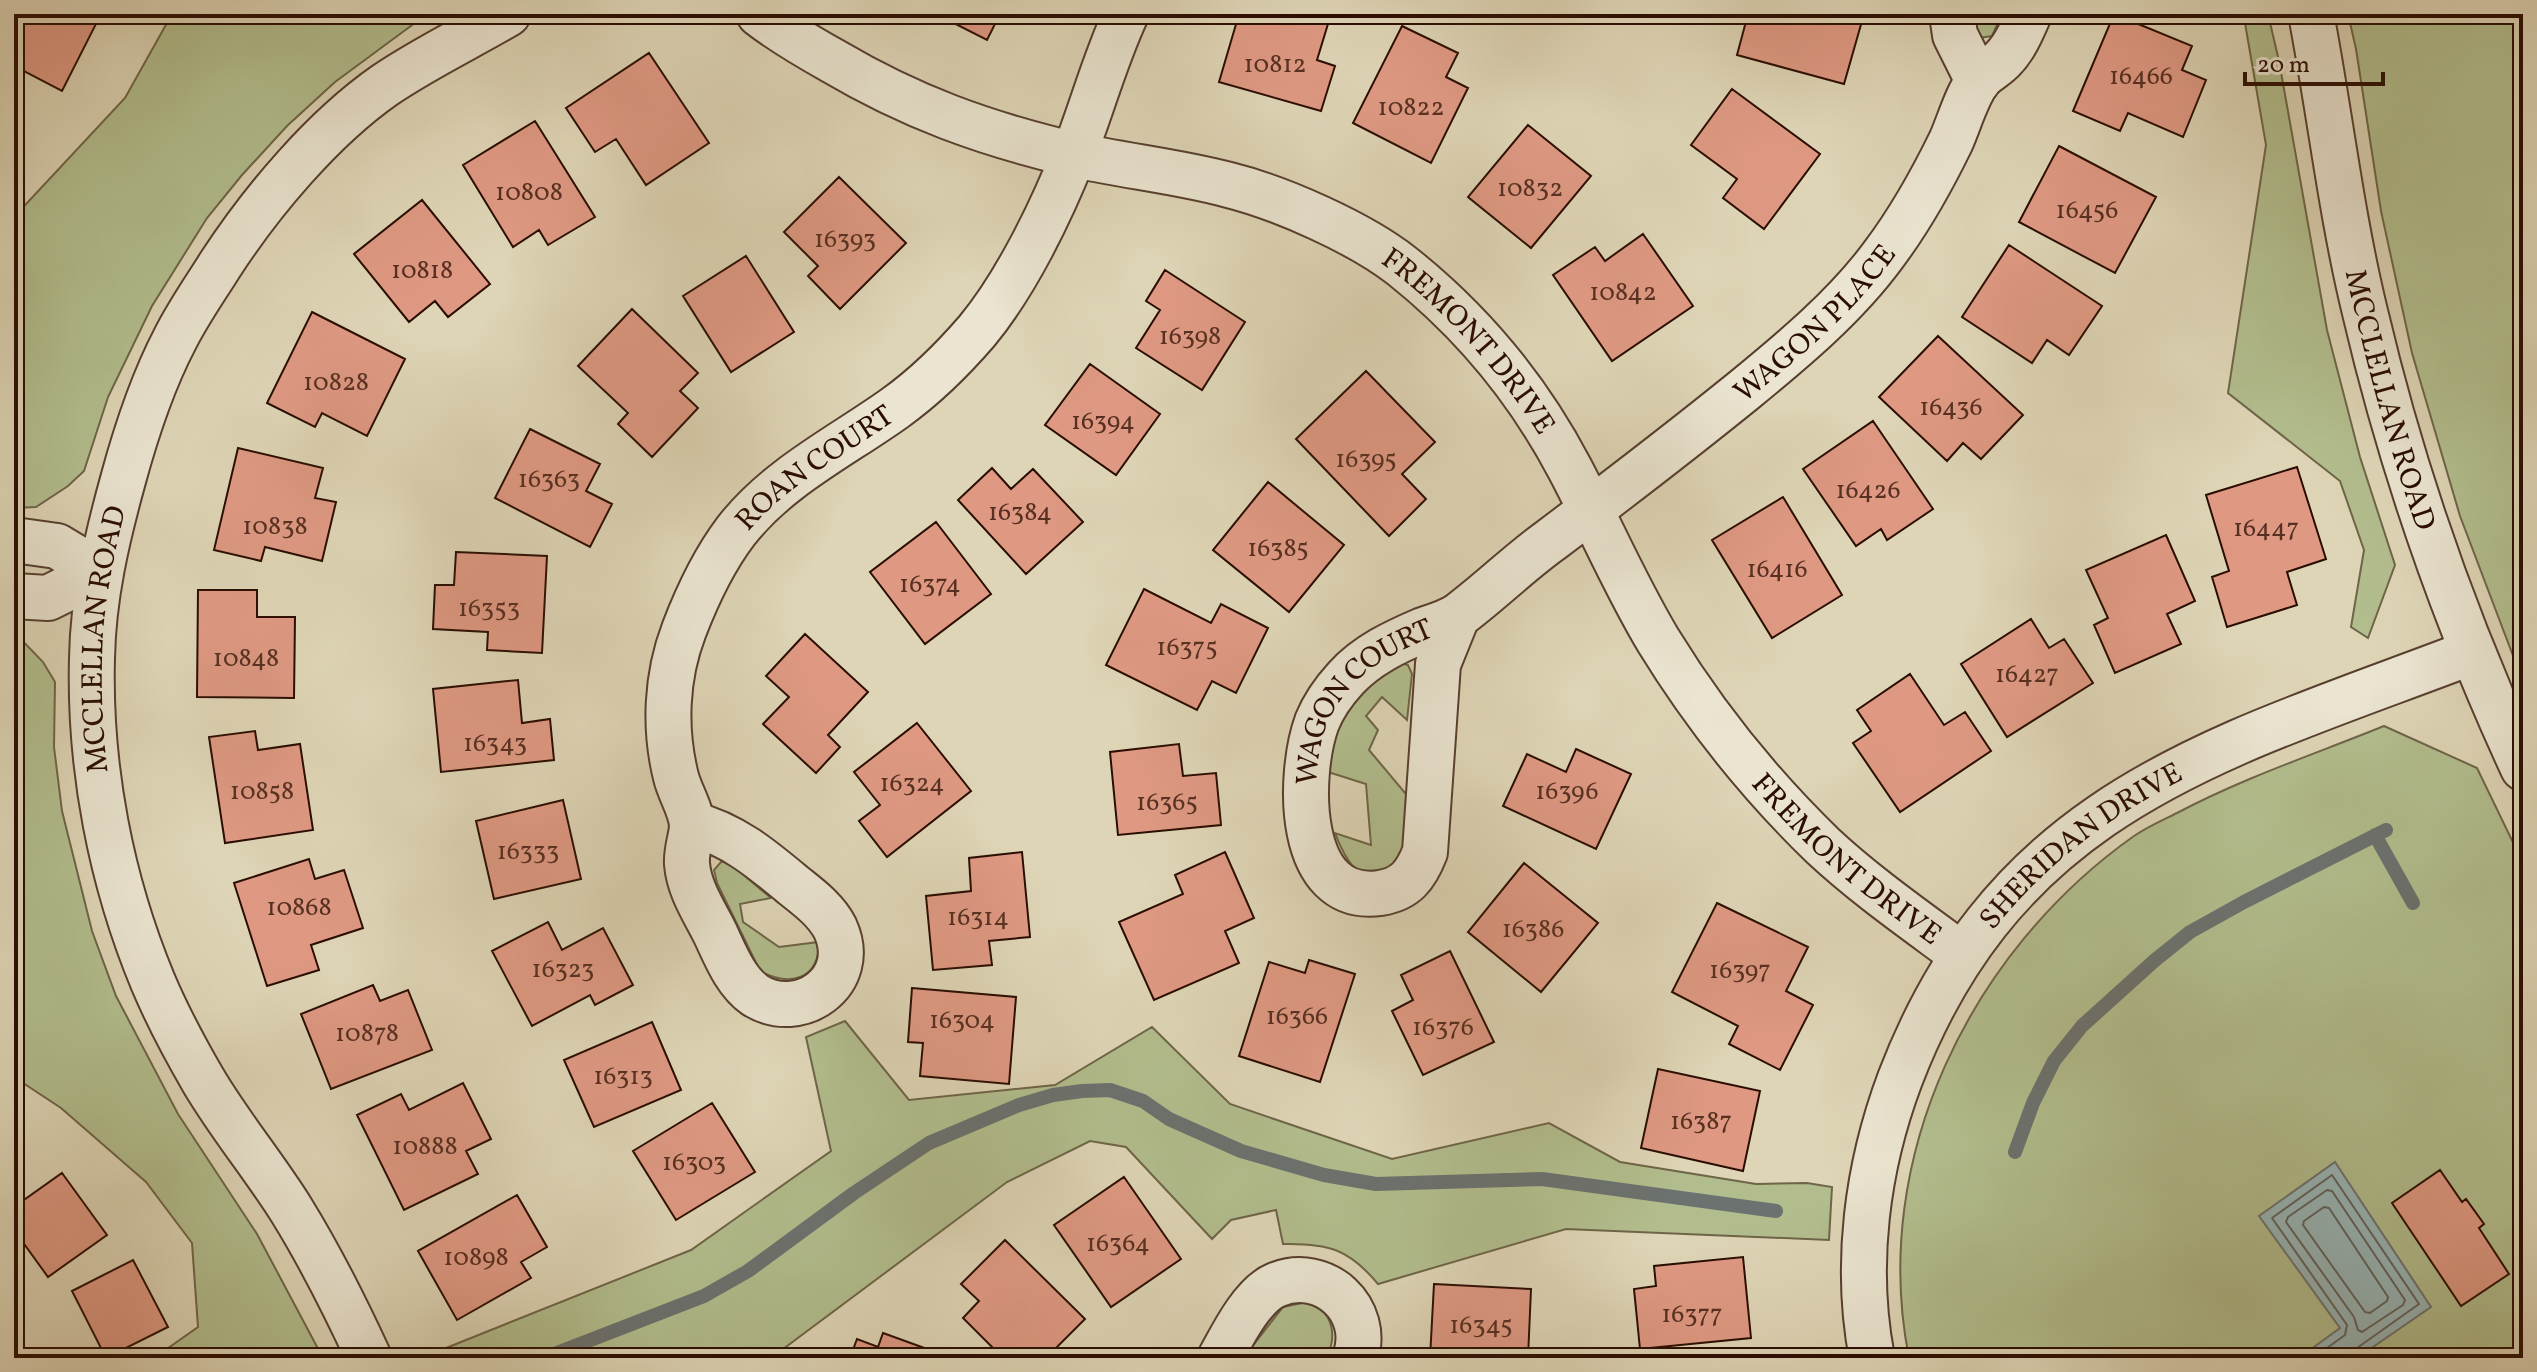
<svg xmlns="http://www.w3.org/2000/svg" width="2537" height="1372" font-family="Vollkorn,serif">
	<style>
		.green { fill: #b2bd8d; stroke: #6e6548; stroke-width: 2 }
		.water { fill: #97b6b8; stroke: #6b726f; stroke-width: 2 }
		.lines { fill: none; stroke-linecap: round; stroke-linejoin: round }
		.shore { stroke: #60625d; stroke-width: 2 }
		.stream { stroke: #6b726f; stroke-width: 14 }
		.building { fill: #df9983; stroke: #2a0d02; stroke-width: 2 }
		.minor-casing { stroke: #573f2f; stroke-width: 48 }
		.minor { stroke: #eae4d0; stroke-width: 44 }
		.labels { text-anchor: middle; stroke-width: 6; stroke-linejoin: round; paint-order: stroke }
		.number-label { font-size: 26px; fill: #573022 }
		.street-label { font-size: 30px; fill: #2a0d02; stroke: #eae4d0 }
	</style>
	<rect width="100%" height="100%" fill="#ded5b6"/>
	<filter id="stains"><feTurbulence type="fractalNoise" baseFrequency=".0025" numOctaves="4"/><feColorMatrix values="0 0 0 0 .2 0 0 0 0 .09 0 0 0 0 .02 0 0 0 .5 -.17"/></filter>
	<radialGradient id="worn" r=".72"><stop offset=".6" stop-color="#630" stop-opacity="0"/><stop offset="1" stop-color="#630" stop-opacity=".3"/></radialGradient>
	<!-- green -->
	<path class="green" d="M172,14H427L335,82L287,126L242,175L207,218L152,306L108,397L84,471L68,486L36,507L14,508V217L125,98Z
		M1977,14H2002L1992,36L1979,38L1976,32Z
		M2218,14H2268L2279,61L2327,330L2360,457L2395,565L2368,638L2351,627L2364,550L2340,481L2228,393L2266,145L2245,23Z
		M2348,14H2523V682L2460,516L2412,353L2381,211L2356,49Z
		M14,632L43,662L55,682L54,747L62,811L92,931L116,996L178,1114L257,1234L323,1358H154L198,1327L192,1243L146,1182L61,1108L14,1077Z
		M1400,663L1408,665L1412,674L1407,720L1382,697L1366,716L1378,730L1369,750L1406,794L1405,856C1367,888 1352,877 1335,833L1371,845L1366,784L1325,771C1334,723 1358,687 1400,663Z
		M2384,726L2477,768L2523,863V1358H1909C1869,1158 1971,951 2134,836C2147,827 2163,820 2177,813C2243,778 2315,754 2384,726Z
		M727,861L771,898L740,904L743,922L779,947L819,942C819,980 790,987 760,971L717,883L714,870L721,862Z
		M845,1021L909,1100L1055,1085L1152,1027L1230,1104L1392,1159L1549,1123L1620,1162L1756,1184L1807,1183L1832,1187L1829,1240L1566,1229L1378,1284C1349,1249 1328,1243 1283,1244L1276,1210L1231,1220L1212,1239L1126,1147L1090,1141L1007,1182L771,1358H421L691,1250L831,1151L806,1037Z
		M1307,1302C1333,1310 1338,1336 1326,1358H1255L1250,1354L1251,1348L1283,1307Z"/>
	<!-- water -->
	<path class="water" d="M2335,1162L2431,1307L2357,1358H2322L2314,1347L2340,1328L2259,1216Z"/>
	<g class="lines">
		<!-- shore -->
		<path class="shore" d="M2327,1190L2332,1191L2405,1300L2403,1305L2362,1332L2358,1330L2354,1317L2286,1222L2288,1217Z
			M2324,1207L2329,1208L2388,1297L2387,1301L2370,1313L2365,1312L2303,1225L2304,1221Z
			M2328,1358L2327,1348L2345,1335L2347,1325L2272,1218L2332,1175L2419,1304L2357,1348L2353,1358"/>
		<!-- stream -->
		<path class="stream" d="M2375,835L2413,903
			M2015,1152L2033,1103L2054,1061L2082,1026L2154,961L2190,932L2244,902L2386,830
			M544,1358L704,1296L748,1271L854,1193L929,1143L1019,1105L1053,1095L1082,1091L1110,1090L1143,1101L1169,1119L1241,1151L1324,1175L1376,1184L1542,1179L1776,1211"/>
	</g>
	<!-- building -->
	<path class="building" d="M14,14H92L99,18L62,91L14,66Z
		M936,14H1000L987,40Z
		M1239,14H1331L1317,60L1335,66L1321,111L1219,82Z
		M1748,14H1864L1844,84L1737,55Z
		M2114,14L2192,46L2182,70L2206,80L2183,137L2128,113L2120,131L2073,111Z
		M1402,26L1458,53L1446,77L1468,88L1431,163L1353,123Z
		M649,53L709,143L646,185L616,139L595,152L566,108Z
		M1732,89L1820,154L1764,229L1723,198L1737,179L1691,145Z
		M535,121L595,217L548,245L539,230L513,247L463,165Z
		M1528,125L1591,176L1531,248L1468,197Z
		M2059,146L2156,197L2115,273L2019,222Z
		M839,177L906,243L840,309L808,276L818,266L784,232Z
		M422,200L490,284L448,317L435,301L409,322L354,254Z
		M1643,234L1693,306L1612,361L1553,275L1595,247L1605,261Z
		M2009,245L2102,306L2069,355L2047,340L2032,363L1962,317Z
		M746,256L794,332L731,372L683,296Z
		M1165,270L1245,322L1202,390L1136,348L1160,310L1146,301Z
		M632,309L698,373L680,391L698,408L652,457L618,424L628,413L578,366Z
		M312,312L405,359L367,436L322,413L315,427L267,403Z
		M1938,336L2023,415L1981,459L1963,443L1947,461L1879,397Z
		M1090,364L1160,414L1116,475L1045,425Z
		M1366,371L1435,442L1402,474L1426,499L1389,536L1296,439Z
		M1873,421L1933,509L1887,540L1881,529L1856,546L1803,469Z
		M530,429L600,464L586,491L612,504L590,547L495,498Z
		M238,448L323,468L315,498L336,502L322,561L265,547L261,561L214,550Z
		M2297,467L2326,559L2287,572L2297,605L2227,627L2212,577L2229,571L2206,495Z
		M992,468L1011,489L1033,469L1083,522L1026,574L958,500Z
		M1268,482L1344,545L1289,612L1213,550Z
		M1783,497L1842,595L1772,638L1712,540Z
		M936,522L991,594L925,644L870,572Z
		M2166,535L2195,601L2167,614L2181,644L2115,673L2094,625L2108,618L2086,570Z
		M456,552L547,556L542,653L487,650L488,632L433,629L435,585H454Z
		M1144,589L1211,623L1221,604L1268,628L1236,693L1212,681L1197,710L1106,665Z
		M198,590H257V617H295L294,698L197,697Z
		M2031,619L2049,648L2064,639L2093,683L2007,737L1961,664Z
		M805,634L868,692L828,735L840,747L816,773L763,724L789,697L766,676Z
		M1910,674L1944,725L1965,712L1991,751L1900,812L1853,743L1871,731L1857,710Z
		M518,680L522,723L550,719L554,760L441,772L433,689Z
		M917,723L971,791L887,857L859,821L880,805L854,772Z
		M255,731L258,750L300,744L313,830L225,843L209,737Z
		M1179,744L1183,776L1216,773L1221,825L1118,835L1110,752Z
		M1576,749L1631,774L1596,849L1503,806L1527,754L1566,772Z
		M563,800L581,879L494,899L476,821Z
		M1022,852L1030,937L989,941L992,965L933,970L926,896L971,891L969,858Z
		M1225,852L1254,918L1225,931L1239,963L1154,1000L1119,922L1183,894L1175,875Z
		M309,859L315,879L344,870L363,928L311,945L319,970L267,986L234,883Z
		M1524,863L1598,923L1541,992L1468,932Z
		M1717,903L1808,947L1786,991L1813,1005L1780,1070L1729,1044L1738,1026L1672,992Z
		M548,922L562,950L603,928L633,985L595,1005L590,995L532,1026L492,951Z
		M1450,951L1494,1042L1423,1075L1392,1011L1413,1000L1401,975Z
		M1309,960L1355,974L1320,1082L1239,1056L1269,962L1305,973Z
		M373,985L380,1001L408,990L432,1050L331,1089L301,1014Z
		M912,988L1016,997L1009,1084L920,1076L923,1043L908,1042Z
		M652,1022L681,1090L594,1127L564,1060Z
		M1658,1069L1760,1091L1743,1171L1641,1148Z
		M463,1083L491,1139L466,1151L478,1174L404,1210L357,1115L401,1094L409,1110Z
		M712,1103L755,1172L676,1220L633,1151Z
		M2440,1170L2462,1202L2466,1199L2484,1224L2479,1228L2509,1274L2461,1306L2392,1203Z
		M62,1173L107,1235L48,1277L14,1230V1207Z
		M1124,1177L1181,1259L1111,1307L1054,1225Z
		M517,1195L547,1247L521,1262L531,1278L457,1320L418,1251Z
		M1005,1240L1085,1319L1046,1358H1003L963,1318L979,1301L961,1284Z
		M1743,1257L1751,1338L1640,1349L1634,1289L1656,1286L1654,1266Z
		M133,1260L168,1327L106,1358L72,1291Z
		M1434,1284L1531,1289L1528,1358H1430Z
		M883,1333L952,1358H850L857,1339L878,1347Z"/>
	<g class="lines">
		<defs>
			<g id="minor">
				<path id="s1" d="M759,14C782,32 808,47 833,61C911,107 983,133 1071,154C1123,166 1177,171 1229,185C1281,198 1360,233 1402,266C1471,321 1529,391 1570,469C1600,526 1625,585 1658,640C1704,715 1760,785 1823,846C1866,886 1915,920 1962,955"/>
				<path d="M1952,14L1955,35L1978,81"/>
				<path id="s2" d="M2311,14C2330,113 2341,214 2365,312C2402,470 2455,621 2523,768"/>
				<path d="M14,540L57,546L100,572"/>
				<path d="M14,596L48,598L100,572"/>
				<path id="s3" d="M1457,617L1438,664L1425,852C1416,875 1406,889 1380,893C1295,905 1298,774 1317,722C1323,707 1335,690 1346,678C1367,655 1395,642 1423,630C1435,626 1449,622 1459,615C1491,591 1519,563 1551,540C1616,491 1680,442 1743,391C1793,350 1846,306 1884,254C1911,218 1932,180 1951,141C1959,123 1967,95 1978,81C1984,72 1996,67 2003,59C2015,47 2022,30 2029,14"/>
				<path id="s4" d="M692,824C732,834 762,859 793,885C808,897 826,910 835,928C860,982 799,1023 755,995C735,981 725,954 715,933C704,911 689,889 687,864C686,851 691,839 692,827C692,811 680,793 676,777C664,729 666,677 684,630C697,596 714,560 736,531C778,477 842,446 895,408C927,385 952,360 977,331C1016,284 1051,212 1074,154C1092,108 1105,59 1126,14"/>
				<path id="s5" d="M369,1358C346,1308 321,1258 292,1211C264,1166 230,1126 203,1080C185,1049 167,1015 153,982C111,881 89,768 92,658C93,597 107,538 123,480C136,432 152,383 175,339C188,313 205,289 220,265C261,202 322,129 385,85C423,59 467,38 508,14"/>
				<path d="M1220,1358C1232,1336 1252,1295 1276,1285C1324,1265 1372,1310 1355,1358"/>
				<path id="s6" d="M1872,1358C1854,1265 1867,1167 1900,1079C2007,799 2218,749 2472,652"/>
			</g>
		</defs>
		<!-- minor casing -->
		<use href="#minor" class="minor-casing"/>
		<!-- minor -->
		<use href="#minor" class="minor"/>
	</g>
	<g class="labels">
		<!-- number labels -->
		<g class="number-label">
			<text x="1275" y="72">10812</text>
			<text x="2141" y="84">16466</text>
			<text x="1411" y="115">10822</text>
			<text x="1530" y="196">10832</text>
			<text x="529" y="200">10808</text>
			<text x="2087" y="218">16456</text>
			<text x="845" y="247">16393</text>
			<text x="422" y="278">10818</text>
			<text x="1623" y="300">10842</text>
			<text x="1190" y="344">16398</text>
			<text x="336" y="390">10828</text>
			<text x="1951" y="415">16436</text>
			<text x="1103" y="429">16394</text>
			<text x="1366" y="467">16395</text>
			<text x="549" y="487">16363</text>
			<text x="1868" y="498">16426</text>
			<text x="1020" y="520">16384</text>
			<text x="275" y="534">10838</text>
			<text x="2266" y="536">16447</text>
			<text x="1278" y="556">16385</text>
			<text x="1777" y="577">16416</text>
			<text x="930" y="592">16374</text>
			<text x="489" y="616">16353</text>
			<text x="1187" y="655">16375</text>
			<text x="246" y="666">10848</text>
			<text x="2027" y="682">16427</text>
			<text x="495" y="751">16343</text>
			<text x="912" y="791">16324</text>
			<text x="262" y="799">10858</text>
			<text x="1567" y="799">16396</text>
			<text x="1167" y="810">16365</text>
			<text x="528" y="859">16333</text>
			<text x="299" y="915">10868</text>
			<text x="978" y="925">16314</text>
			<text x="1533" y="937">16386</text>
			<text x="563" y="977">16323</text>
			<text x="1740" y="978">16397</text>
			<text x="1297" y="1024">16366</text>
			<text x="962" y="1028">16304</text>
			<text x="1443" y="1035">16376</text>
			<text x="367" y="1041">10878</text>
			<text x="623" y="1084">16313</text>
			<text x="1701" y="1129">16387</text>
			<text x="425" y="1154">10888</text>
			<text x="694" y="1170">16303</text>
			<text x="1118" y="1251">16364</text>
			<text x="476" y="1265">10898</text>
			<text x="1692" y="1322">16377</text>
			<text x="1481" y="1333">16345</text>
		</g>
		<!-- street labels -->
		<g class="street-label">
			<text dy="10" stroke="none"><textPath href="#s3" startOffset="1164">WAGON PLACE</textPath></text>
			<text dy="10" stroke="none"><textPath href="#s1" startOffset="798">FREMONT DRIVE</textPath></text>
			<text dy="10" stroke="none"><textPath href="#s2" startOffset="394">MCCLELLAN ROAD</textPath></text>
			<text dy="10" stroke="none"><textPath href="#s4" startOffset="924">ROAN COURT</textPath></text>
			<text dy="10" stroke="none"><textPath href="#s5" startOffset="786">MCCLELLAN ROAD</textPath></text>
			<text dy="10" stroke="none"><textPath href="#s3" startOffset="564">WAGON COURT</textPath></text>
			<text dy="10" stroke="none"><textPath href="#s6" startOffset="586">SHERIDAN DRIVE</textPath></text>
			<text dy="10" stroke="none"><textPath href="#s1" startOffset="1446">FREMONT DRIVE</textPath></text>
		</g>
	</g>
	<!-- margin -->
	<rect width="2537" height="1372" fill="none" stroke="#ded5b6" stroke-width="48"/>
	<rect x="16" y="16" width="2505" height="1340" fill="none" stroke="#2a0d02" stroke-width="4"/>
	<rect x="24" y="24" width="2489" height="1324" fill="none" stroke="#2a0d02" stroke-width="2"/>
	<!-- scale -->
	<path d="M2245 72v12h138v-12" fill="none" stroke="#2a0d02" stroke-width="4"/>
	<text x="2257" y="72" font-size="24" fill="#2a0d02" stroke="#eae4d0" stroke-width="6" paint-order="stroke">20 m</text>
	<rect width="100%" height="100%" filter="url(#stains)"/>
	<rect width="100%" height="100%" fill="url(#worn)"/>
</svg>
